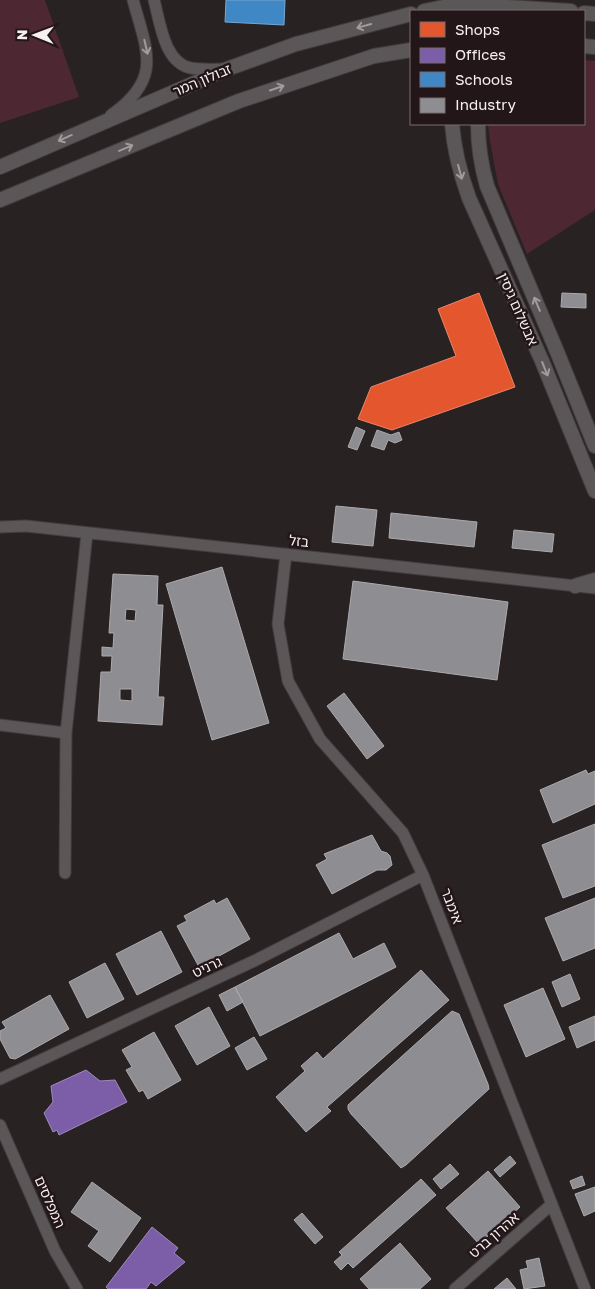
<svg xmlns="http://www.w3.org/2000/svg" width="595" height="1289" font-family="'Golos Text','Noto Sans Hebrew',sans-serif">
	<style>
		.green { fill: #4d2731 }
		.shops { fill: #e4572e; stroke: #ea8568 }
		.offices { fill: #7b5ea7; stroke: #a08abd }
		.schools { fill: #3f88c5; stroke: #76a7d2 }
		.industry { fill: #8d8d92; stroke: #adaaae; fill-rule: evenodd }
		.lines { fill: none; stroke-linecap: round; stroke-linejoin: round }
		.minor-casing { stroke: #433d3e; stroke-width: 13 }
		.tertiary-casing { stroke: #433d3e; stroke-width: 16 }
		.minor { stroke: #5b5657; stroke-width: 11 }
		.tertiary { stroke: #5b5657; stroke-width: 14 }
		.oneway { stroke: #a29b9c }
		.labels { text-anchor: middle; stroke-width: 5; stroke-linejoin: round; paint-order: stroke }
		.street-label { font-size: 14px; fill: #f8eff1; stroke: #221619 }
	</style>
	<rect width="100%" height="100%" fill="#292223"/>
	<!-- green -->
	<path class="green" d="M0,0H45L79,97L0,123Z
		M584,60L595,61V210L527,254L498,184L490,141L488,124H584Z"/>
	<!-- shops -->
	<path class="shops" d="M479,293L515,387L392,430L358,419L371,387L456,356L438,309Z"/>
	<!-- offices -->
	<path class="offices" d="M86,1070L100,1081L115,1080L127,1102L59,1135L57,1130L53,1132L44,1113L53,1102L51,1086Z
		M152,1227L178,1248L174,1253L185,1262L156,1286L151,1282L146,1289H108L106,1287Z"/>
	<!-- schools -->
	<path class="schools" d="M226,0H285L284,25L225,22Z"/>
	<!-- industry -->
	<path class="industry" d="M562,293L586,294V308L561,307Z
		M356,427L365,431L357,450L348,447Z
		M377,430L391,435L399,432L402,440L395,443L388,440L384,450L371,446Z
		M336,506L377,510L373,546L332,542Z
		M391,513L477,522L474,547L389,538Z
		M514,530L554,534L552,552L512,548Z
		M222,567L269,723L212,740L166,584Z
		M113,574L158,576L157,605H163L158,697H164L162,725L98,721L101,672H111L112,656H102V647L113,648L114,633H109ZM126,609L136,610L135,621L125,620ZM120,689H132V701L120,700Z
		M353,581L508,602L497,680L343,659Z
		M344,693L384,746L367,759L327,706Z
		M586,770L588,774L595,771V804L553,823L540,790Z
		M595,824V886L563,898L542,845Z
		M372,835L381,851L387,853L390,856L392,865L386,870H377L332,894L316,865L327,859L324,854Z
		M227,898L250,939L199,967L177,926L187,921L184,916L214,900L216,904Z
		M595,898V948L563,961L545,918Z
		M161,931L182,972L137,995L116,954Z
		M339,933L353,959L384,943L396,967L260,1036L235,987Z
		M105,963L124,999L87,1018L69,982Z
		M421,970L449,1000L327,1107L331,1111L306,1132L276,1097L305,1071L301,1066L317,1052L323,1059Z
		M570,974L580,999L562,1007L552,982Z
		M235,987L243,1002L227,1011L219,995Z
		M543,988L565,1039L526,1057L504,1005Z
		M50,995L69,1029L19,1057L15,1059L10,1058L0,1039V1031L6,1028L2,1022Z
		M209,1007L230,1046L197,1065L175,1026Z
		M452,1011L459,1014L488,1084L489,1089L406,1165L401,1168L351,1114L348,1109V1105Z
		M595,1016V1040L577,1048L569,1027Z
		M154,1032L181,1080L148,1099L143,1090L139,1092L126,1070L132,1067L122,1050Z
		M254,1037L267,1059L247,1070L235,1048Z
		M510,1156L516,1163L500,1177L494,1170Z
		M450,1164L459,1174L441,1189L433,1179Z
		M488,1171L520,1207L479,1244L446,1208Z
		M582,1176L585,1185L573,1189L570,1181Z
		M421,1179L436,1195L353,1268L348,1263L341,1270L334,1262L342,1255L339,1252Z
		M92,1182L141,1218L110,1262L88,1246L99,1231L71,1212Z
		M595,1187V1211L584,1216L575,1194Z
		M302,1213L323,1237L315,1244L294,1220Z
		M400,1243L431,1279L420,1289H369L360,1279Z
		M539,1258L545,1286L524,1289L520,1270L528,1268L526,1261Z
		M507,1278L516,1289H494Z"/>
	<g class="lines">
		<defs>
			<path id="minor" d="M154,0C160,22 164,63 191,68C202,70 212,69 223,69
				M111,115C163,79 147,51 133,0
				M0,527L26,526L595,588
				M286,554L278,624L288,681L320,739L403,833L423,875L585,1289
				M0,725L66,733L65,873
				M66,733L87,533
				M0,1079L254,961L423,875
				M0,1125L55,1251L77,1289
				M455,1289L552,1204"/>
			<path id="tertiary" d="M424,11L459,4L571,11
				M584,13L595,14
				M584,46L595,47
				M452,124C454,150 460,173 469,198L542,361L595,491
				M478,124C478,145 481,165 487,186L558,354L595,446
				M0,167L227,69L296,44L411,14
				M0,200L239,101L374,56L411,50
				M575,586L595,580"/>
		</defs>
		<!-- minor casing -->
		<use href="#minor" class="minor-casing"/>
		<!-- tertiary casing -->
		<use href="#tertiary" class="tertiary-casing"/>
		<!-- minor -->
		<use href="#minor" class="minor"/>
		<!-- tertiary -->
		<use href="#tertiary" class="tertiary"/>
	</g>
	<!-- one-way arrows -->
	<defs><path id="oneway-shaft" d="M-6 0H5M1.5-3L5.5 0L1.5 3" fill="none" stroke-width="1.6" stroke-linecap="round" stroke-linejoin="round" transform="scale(1.25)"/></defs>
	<g class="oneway">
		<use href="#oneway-shaft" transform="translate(364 26) rotate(165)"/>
		<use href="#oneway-shaft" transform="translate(146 47) rotate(77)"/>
		<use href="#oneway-shaft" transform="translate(277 88) rotate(-19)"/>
		<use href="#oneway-shaft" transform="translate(65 138) rotate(156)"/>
		<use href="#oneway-shaft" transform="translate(126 148) rotate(-23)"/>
		<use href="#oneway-shaft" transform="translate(460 172) rotate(75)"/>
		<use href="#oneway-shaft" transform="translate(537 304) rotate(-113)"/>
		<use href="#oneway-shaft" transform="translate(545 369) rotate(68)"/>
	</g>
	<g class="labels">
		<!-- street labels -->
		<g class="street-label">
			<text transform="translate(202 80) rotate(-23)" y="5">זבולון המר</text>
			<text transform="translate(518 309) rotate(66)" y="5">אבשלום גיסין</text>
			<text transform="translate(299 541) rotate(6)" y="5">בזל</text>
			<text transform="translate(452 906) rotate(69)" y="5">אימבר</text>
			<text transform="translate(207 967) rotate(-25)" y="5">גרניט</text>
			<text transform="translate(50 1202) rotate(66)" y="5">המפלסים</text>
			<text transform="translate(494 1235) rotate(-41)" y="5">אהרון ברט</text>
		</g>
	</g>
	<!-- legend -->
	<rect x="410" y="10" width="175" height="115" fill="#221619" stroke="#786d6f"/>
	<rect x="420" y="22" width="25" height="15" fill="#e4572e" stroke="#786d6f"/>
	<text x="455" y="35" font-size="15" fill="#f8eff1">Shops</text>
	<rect x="420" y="48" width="25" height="15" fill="#7b5ea7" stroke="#786d6f"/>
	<text x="455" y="60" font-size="15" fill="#f8eff1">Offices</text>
	<rect x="420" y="72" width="25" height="15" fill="#3f88c5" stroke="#786d6f"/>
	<text x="455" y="85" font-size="15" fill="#f8eff1">Schools</text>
	<rect x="420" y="98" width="25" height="15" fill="#8d8d92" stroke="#786d6f"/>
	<text x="455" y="110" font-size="15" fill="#f8eff1">Industry</text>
	<!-- north arrow -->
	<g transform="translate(35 35) rotate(271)" stroke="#221619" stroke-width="4" paint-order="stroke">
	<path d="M0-4L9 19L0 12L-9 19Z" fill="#f8eff1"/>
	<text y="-8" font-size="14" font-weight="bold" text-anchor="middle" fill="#f8eff1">N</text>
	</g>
</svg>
